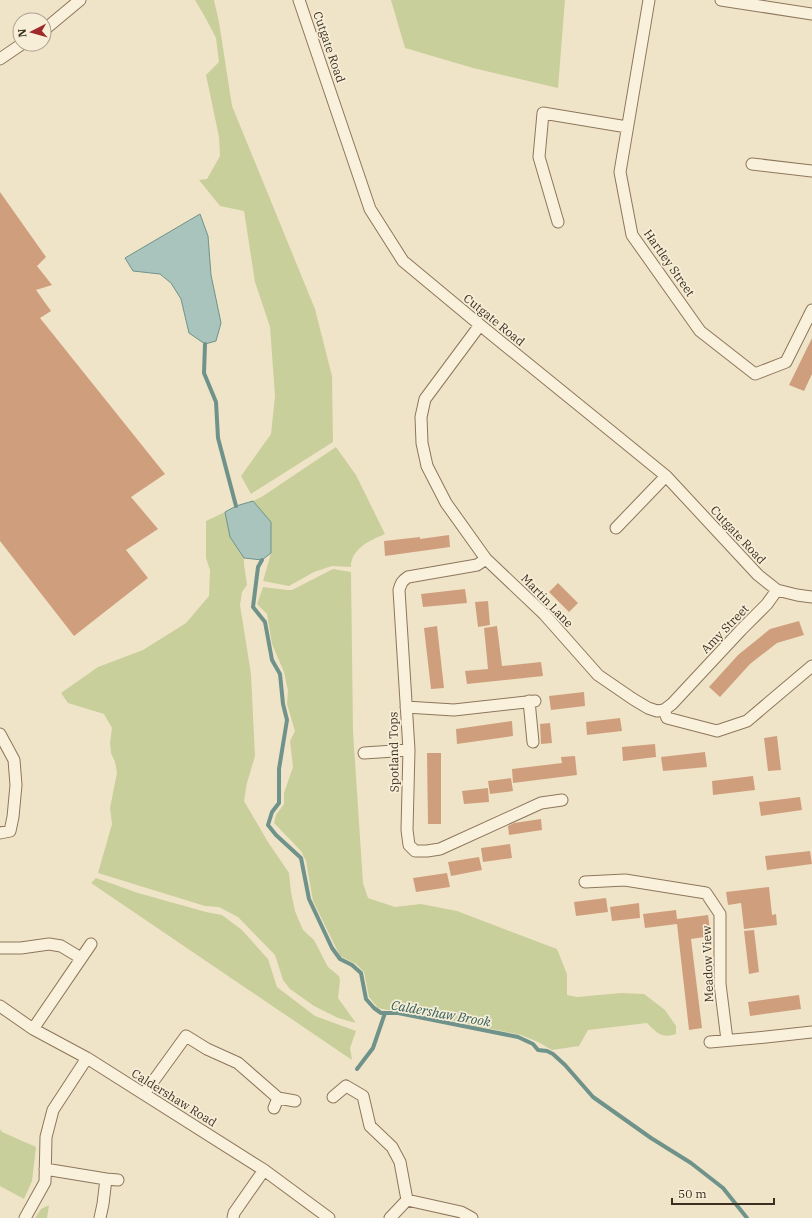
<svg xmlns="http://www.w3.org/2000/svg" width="812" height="1218" font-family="'IBM Plex Serif',serif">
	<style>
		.green { fill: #c9cf9b }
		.water { fill: #a9c4bc; stroke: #6f938a }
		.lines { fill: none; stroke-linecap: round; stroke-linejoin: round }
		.stream { stroke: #6f938a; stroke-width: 4 }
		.building { fill: #cf9f7d }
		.street-casing { stroke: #8d765c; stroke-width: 13 }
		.street { stroke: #faf1dc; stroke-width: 11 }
		.labels { text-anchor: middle; stroke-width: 3.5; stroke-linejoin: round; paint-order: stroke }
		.street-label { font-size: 12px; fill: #3d2e20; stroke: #f7eed8 }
		.water-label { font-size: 13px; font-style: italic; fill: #2f5d5a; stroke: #f7eed8 }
	</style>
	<rect width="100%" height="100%" fill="#f0e4c8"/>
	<!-- green -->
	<path class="green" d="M195,0H214L219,22L232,106L315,309L332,376L333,442L251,494L241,476L271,434L275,396L270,327L255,282L244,211L220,206L199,180L207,179L220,156L219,137L206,75L219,62L216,38L205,17Z
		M391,0H565L558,88L473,68L405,48Z
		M336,447L356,475L385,534C370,540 351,549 351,567L332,566L314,572L289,586L263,581L271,553V523L253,501L263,496Z
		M225,512L230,537L244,558V564L247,585L242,592L240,605L251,674L255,756L247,783L244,801L268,842L289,873L291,892L295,911L303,930L314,940L328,967L339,976L340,981L338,998L356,1023L338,1018L314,1006L290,989L283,980L275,955L238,917L219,907L205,906L98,873L112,824L110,808L117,773L115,762L111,753L110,743L112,728L104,714L68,703L61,693L98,667L143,650L186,623L209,596L210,570L206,558V521Z
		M333,569L351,572L353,731L363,883L368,898L395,907L421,904L457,911L557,949L567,974V995L577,997L621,993L644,994L665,1010L676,1026V1034C662,1039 657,1033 647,1023L588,1030L579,1046L552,1050L538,1042L521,1035L401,1010H387L378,1008L369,997L364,972L356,964L340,956L313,901L306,861L301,851L274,823L276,815L284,804V793L293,767L290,741L295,731L287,704L288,691L284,672L272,644L267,614L257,604L263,587L287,590H292Z
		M96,878L138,893L206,912L222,915L242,930L268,959L277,987L315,1016L356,1031L350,1048L352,1060L91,883Z
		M0,1129L2,1132L36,1147L32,1181L24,1199L0,1186Z
		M49,1205L47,1218H35L41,1209Z"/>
	<!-- water -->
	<path class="water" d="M200,214L208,236L211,275L221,323L216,341L205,344L189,333L181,299L171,283L160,274L133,271L125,258Z
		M253,501L271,522V553L262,560L244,558L230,537L225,512L236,506Z"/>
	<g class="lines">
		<!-- stream -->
		<path class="stream" d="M205,344L204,373L216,402L218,438L236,506
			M262,560L258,567L253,607L265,622L272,660L280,674L283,704L287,720L279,769V803L272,812L268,825L276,835L301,858L309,899L332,948L340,959L352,965L361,973L366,999L374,1008L381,1013H398L518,1037L533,1044L538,1050L547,1051L553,1054L565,1065L593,1097L651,1138L691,1163L723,1188L747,1218
			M357,1069L373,1048L385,1013"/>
	</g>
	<!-- building -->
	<path class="building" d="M0,192L46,257L37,266L52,285L36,290L51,311L40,318L165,474L131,497L158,529L126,550L148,578L74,636L0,541Z
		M812,338V374L804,391L789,385Z
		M449,535L450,547L385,556L384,541L420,537V539Z
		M558,583L578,603L569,612L549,592Z
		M465,589L467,603L423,607L421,594Z
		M488,601L490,625L478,627L475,602Z
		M799,621L804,635L777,643L750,664L720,697L709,687L738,655L770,629Z
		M437,626L444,688L431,689L424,628Z
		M497,626L502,666L541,662L543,676L467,684L465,671L488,669L484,628Z
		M584,692L585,706L551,710L549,696Z
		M620,718L622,731L587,735L586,722Z
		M512,721L513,736L457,744L456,729Z
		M550,723L552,743L541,744L540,724Z
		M777,736L781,770L768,771L764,738Z
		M655,744L656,757L623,761L622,747Z
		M705,752L707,767L663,771L661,757Z
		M427,753H441V824H428Z
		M575,756L577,775L513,783L512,769L562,763L561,757Z
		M753,776L755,790L713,795L712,781Z
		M511,778L513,791L490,794L488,781Z
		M488,788L489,802L464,804L462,791Z
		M800,797L802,810L761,816L759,802Z
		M541,819L542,830L509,835L508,826L514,823Z
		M510,844L512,858L483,862L481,848Z
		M810,851L812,864L767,870L765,856Z
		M479,857L482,870L451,876L448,862Z
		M447,873L450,887L416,892L413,878Z
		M769,887L772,915L776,914L777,925L744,929L741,903L728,905L726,892Z
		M606,898L608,912L576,916L574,902Z
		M639,903L640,918L612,921L610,907Z
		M676,910L677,919L708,915L711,936L691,939L702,1028L689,1030L677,924L645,928L643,914Z
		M754,930L759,972L749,974L744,931Z
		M799,995L801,1009L750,1016L748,1002Z"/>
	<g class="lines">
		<defs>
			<path id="street" d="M299,0L370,209L403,261L480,325L612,432L666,476L758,575L777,590
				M649,0L620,172L632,235L700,331L755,374L786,362L812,310
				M721,0L812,14
				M44,30L80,0
				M0,59L22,44
				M752,164L812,171
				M558,222L539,157L543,113L627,127
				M480,325L425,399L421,417L422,443L427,466L446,503L486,559L544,614L598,675L633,699L648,708L657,711L664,710L667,718L717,731L747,721L812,666
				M616,528L666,476
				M486,559L477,565L408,577C402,581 401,583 399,590L409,750L407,830L409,845L415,851H427L440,849L541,803L562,800
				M529,701L533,742
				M406,707L454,710L535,701
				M664,710L672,704L741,630L767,604L777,590L797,595L812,597
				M0,734L14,760L16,785L13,817L10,831L0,833
				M364,753L409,750
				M585,882L625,880L706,893L720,914V984L727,1040
				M0,948H21L49,944L61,946L81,958
				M0,1006L33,1029L87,1058L264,1170L329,1218
				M33,1029L91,944
				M710,1042L766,1037L812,1032
				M144,1094L186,1036L207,1049L238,1063L278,1098
				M333,1097L346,1086L363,1096L370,1126L392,1147L400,1162L407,1200
				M274,1108L278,1098L295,1101
				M45,1169L106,1179L103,1204L100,1218
				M106,1179L118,1180
				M25,1218L45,1182L46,1137L53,1110L87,1058
				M233,1218L234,1213L264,1170
				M390,1218L407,1200L461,1212L472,1218"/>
		</defs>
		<!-- street casing -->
		<use href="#street" class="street-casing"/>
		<!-- street -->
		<use href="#street" class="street"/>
	</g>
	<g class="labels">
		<!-- street labels -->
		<g class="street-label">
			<text transform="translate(329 47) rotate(71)" y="4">Cutgate Road</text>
			<text transform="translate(669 263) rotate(55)" y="4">Hartley Street</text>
			<text transform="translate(494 320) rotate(39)" y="4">Cutgate Road</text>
			<text transform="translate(738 535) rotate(47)" y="4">Cutgate Road</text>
			<text transform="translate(547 601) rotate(46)" y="4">Martin Lane</text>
			<text transform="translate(725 629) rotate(-46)" y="4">Amy Street</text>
			<text transform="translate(394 752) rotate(-91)" y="4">Spotland Tops</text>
			<text transform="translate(708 964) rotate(-92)" y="4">Meadow View</text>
			<text transform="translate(174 1098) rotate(32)" y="4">Caldershaw Road</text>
		</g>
		<!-- water labels -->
		<g class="water-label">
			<text transform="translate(441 1013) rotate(10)" y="5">Caldershaw Brook</text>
		</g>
	</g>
	<!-- north arrow -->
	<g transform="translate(32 32) rotate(264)"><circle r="19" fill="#f7eed8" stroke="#ada18e"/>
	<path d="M0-3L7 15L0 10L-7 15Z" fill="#9e2a2b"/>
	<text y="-6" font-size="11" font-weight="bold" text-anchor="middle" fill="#3d2e20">N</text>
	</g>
	<!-- scale -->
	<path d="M672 1198v6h102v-6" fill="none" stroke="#3d2e20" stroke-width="2"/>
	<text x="678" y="1198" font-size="12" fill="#3d2e20" stroke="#f7eed8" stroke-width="3" paint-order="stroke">50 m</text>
</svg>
